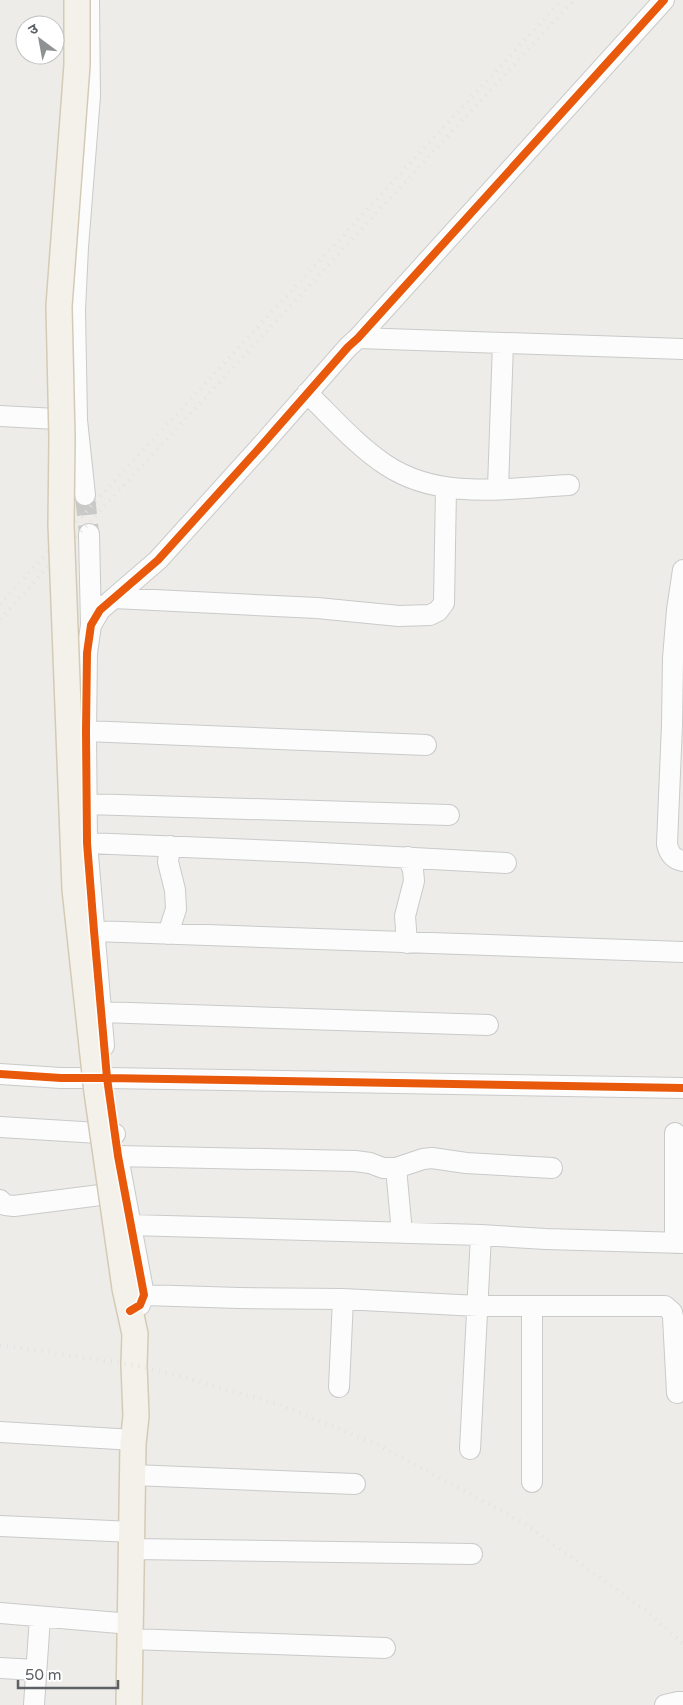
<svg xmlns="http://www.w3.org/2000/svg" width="683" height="1705" font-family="'Varela Round','Noto Sans Devanagari',sans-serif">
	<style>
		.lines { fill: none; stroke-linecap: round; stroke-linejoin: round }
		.minor-tunnel { stroke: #c9c9c7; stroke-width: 20; stroke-dasharray: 20 10; stroke-linecap: butt }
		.minor-casing { stroke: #c9caca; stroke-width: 22 }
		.major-casing { stroke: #d4cbb6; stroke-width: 28 }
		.minor { stroke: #fcfcfc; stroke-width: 20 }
		.major { stroke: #f3f1e9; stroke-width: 25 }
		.rail { stroke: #e3e3e2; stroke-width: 4; stroke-dasharray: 1 6; stroke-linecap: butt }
		.major-bridge-casing { stroke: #d4cbb6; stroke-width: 28; stroke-linecap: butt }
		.major-bridge { stroke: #f3f1e9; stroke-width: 25 }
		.cycleway-casing { stroke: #fff; stroke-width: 11 }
		.cycleway { stroke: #e8590c; stroke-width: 8 }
	</style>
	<rect width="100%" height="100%" fill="#edece8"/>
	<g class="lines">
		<!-- minor-tunnel -->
		<path class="minor-tunnel" d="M85,495L89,534"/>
		<defs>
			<path id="minor" d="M358,338L683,349
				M307,393C333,418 357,446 386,465C440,501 509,488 569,485
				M0,416L75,420
				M498,488L503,343
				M85,495L77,420L75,310L78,247L90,96L89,0
				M89,534L91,625
				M683,570L677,610L673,658L672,725L667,844C669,854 673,859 683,861
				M114,598L317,608L399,616L430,615L438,611L444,603L446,488
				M86,731L426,745
				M87,804L449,815
				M87,843L303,852L506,863
				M94,931L683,952
				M168,934L176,909L175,890L168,862L170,846
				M407,943L405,916L414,881L413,870L408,857
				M101,1012L488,1025
				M104,1046L87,843L86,731L87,653L91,625L100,610L158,560L262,445L348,347L358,338L664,0
				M0,1074L61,1078H107L683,1088
				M0,1127L115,1134
				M675,1133V1243
				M118,1156L355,1161L370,1163L383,1168H396L423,1159L432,1158L466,1163L552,1168
				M118,1157L144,1295L140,1305L130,1311
				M396,1168L402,1233
				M0,1200L5,1205L14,1206L124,1192
				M130,1225L481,1235L546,1239L683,1243
				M144,1295L239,1298L343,1299L478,1306H665L672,1312L673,1317L677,1393
				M532,1306V1482
				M339,1387L343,1299
				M0,1432L134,1440
				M470,1449L481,1235
				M133,1475L355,1484
				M0,1526L133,1532
				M133,1549L472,1554
				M0,1613L131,1624
				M131,1639L385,1648
				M0,1668L36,1670
				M34,1705L40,1617
				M665,1705L678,1702H683"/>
			<path id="major" d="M125,1288L135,1334L134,1365L136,1416L133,1444L129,1705"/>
		</defs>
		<!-- minor casing -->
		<use href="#minor" class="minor-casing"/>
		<!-- major casing -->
		<use href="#major" class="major-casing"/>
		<!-- minor -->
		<use href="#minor" class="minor"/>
		<!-- major -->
		<use href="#major" class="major"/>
		<!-- rail -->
		<path class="rail" d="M0,604L562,0
			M0,619L574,0
			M0,1345L134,1365L183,1377L278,1404L378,1445L524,1523L645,1610L683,1644"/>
		<defs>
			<path id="major-bridge" d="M77,0V65L59,306L62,438L61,524L75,889L97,1092L125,1288"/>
		</defs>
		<!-- major-bridge casing -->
		<use href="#major-bridge" class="major-bridge-casing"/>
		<!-- major-bridge -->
		<use href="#major-bridge" class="major-bridge"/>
		<defs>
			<path id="cycleway" d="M0,1074L61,1078H107L683,1088
				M130,1311L140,1305L144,1295L118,1156L107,1078L94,931L87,843L86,731L87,653L91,625L100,610L158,560L262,445L348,347L358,338L664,0"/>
		</defs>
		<!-- cycleway casing -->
		<use href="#cycleway" class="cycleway-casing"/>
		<!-- cycleway -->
		<use href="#cycleway" class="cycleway"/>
	</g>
	<!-- north arrow -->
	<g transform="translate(40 40) rotate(328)"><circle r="24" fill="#ffffff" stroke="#bec0c1"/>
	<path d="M0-4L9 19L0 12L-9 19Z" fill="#8f9293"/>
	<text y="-8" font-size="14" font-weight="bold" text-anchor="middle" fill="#5d6165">उ</text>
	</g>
	<!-- scale -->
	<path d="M18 1680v8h100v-8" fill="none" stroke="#5d6165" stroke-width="2.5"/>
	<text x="25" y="1680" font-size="15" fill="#5d6165" stroke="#ffffff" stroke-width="4" paint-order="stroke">50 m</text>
</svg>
